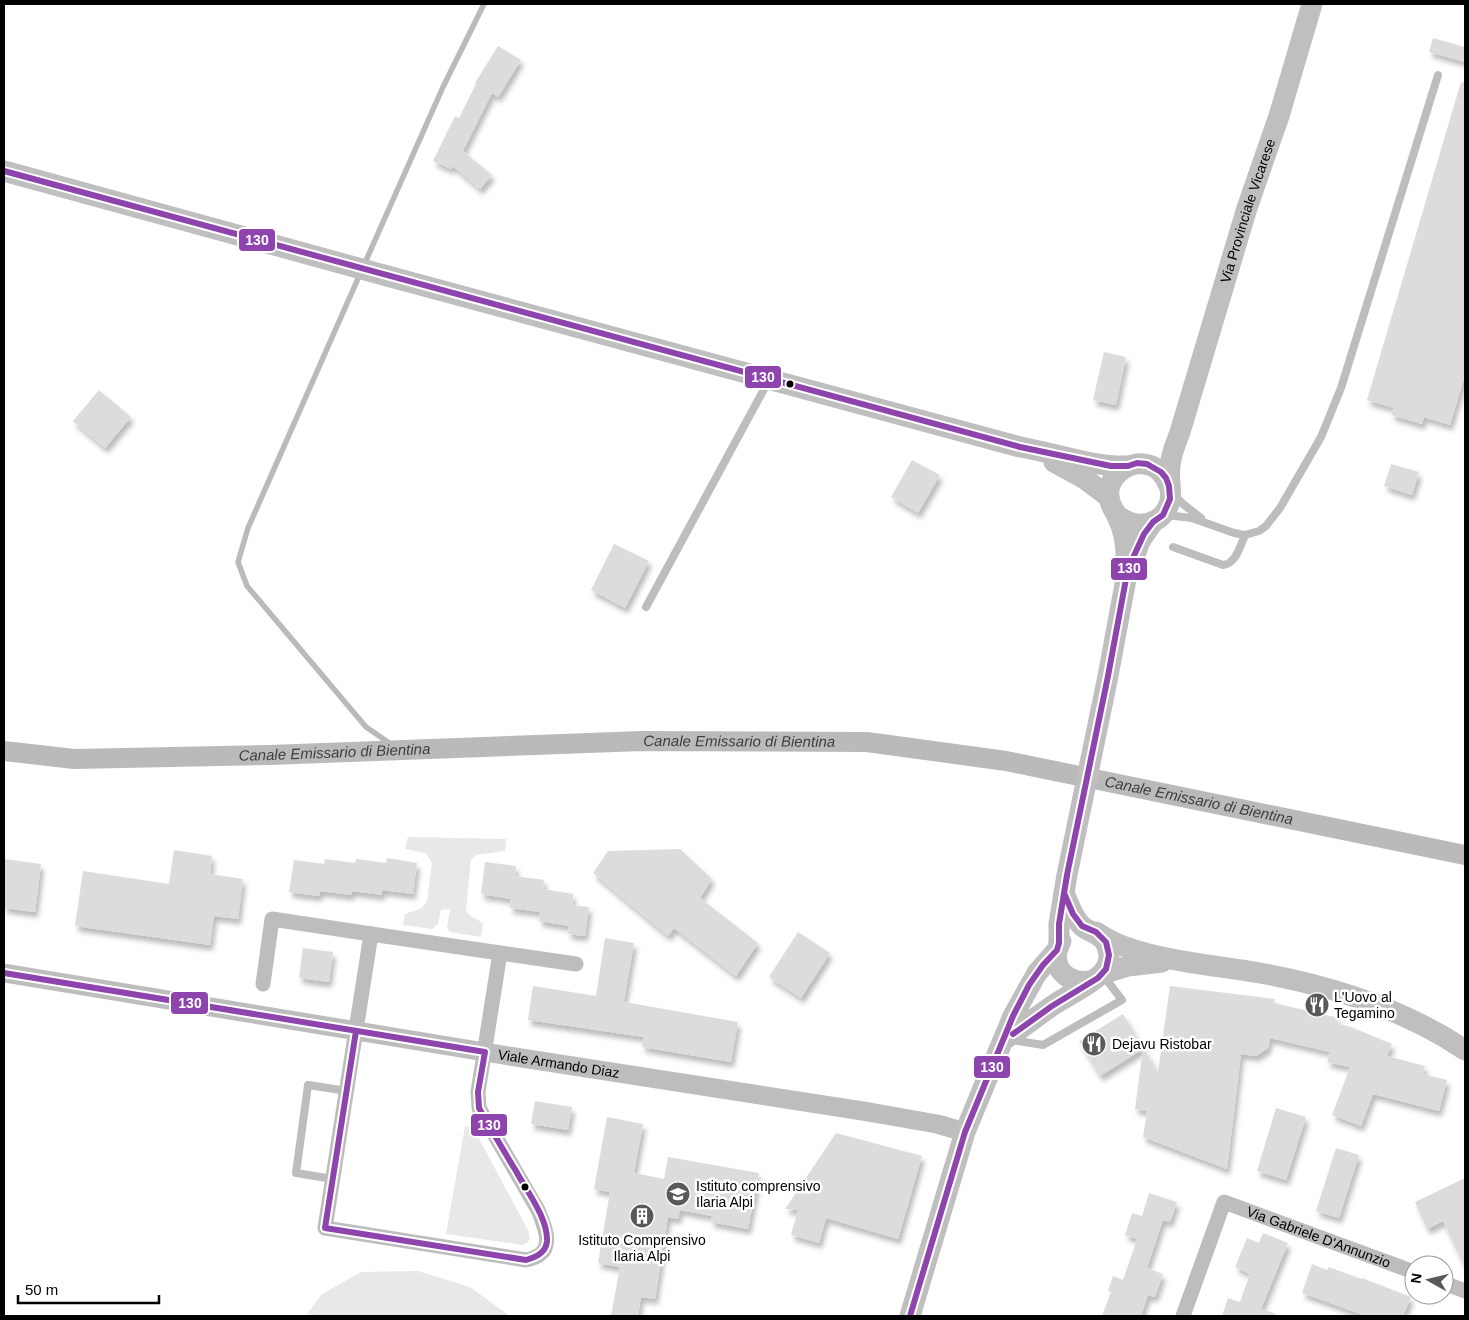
<svg xmlns="http://www.w3.org/2000/svg" width="1469" height="1320" font-family="Helvetica,sans-serif">
	<style>
		.green { fill: #e8e8e8 }
		.lines { fill: none; stroke-linecap: round; stroke-linejoin: round }
		.stream { stroke: #bababa; stroke-width: 5.5 }
		.canal { stroke: #bababa; stroke-width: 20 }
		.building { fill: #dcdcdc; filter: url(#shadow) }
		.service { stroke: #bdbdbd; stroke-width: 8 }
		.minor { stroke: #bdbdbd; stroke-width: 15 }
		.tertiary { stroke: #bdbdbd; stroke-width: 19 }
		.secondary { stroke: #bfbfbf; stroke-width: 21 }
		.bus-1-casing { stroke: #fff; stroke-width: 10 }
		.bus-1 { stroke: #8e44ad; stroke-width: 6 }
		.bus-dot { fill: #000; stroke: #fff; stroke-width: 2 }
		.labels { text-anchor: middle; stroke-width: 5; stroke-linejoin: round; paint-order: stroke }
		.street-label { font-size: 14px; fill: #000; stroke: #fff }
		.poi-label { font-size: 14px; fill: #000; stroke: #fff; text-anchor: start }
		.water-label { font-size: 15px; font-style: italic; fill: #3e3e3e; stroke: #fff }
		.line-badge { stroke: #fff; stroke-width: 2 }
		.badge-label { font-size: 14px; text-anchor: middle; font-weight: bold; fill: #fff }
	</style>
	<defs>
		<filter id="shadow"><feDropShadow dx="3" dy="5.5" stdDeviation="2.5" flood-color="#0004"/></filter>
	</defs>
	<rect width="100%" height="100%" fill="#fff"/>
	<!-- green -->
	<path class="green" d="M408,837L506,839L505,851L476,855L471,860L466,910L469,915L483,923L481,937L450,932L447,927L450,909L441,910L438,924L432,929L403,925L405,914L422,908L427,901L432,863L426,853L405,849Z
		M465,1126L470,1127L477,1135L528,1230L530,1238L528,1242L523,1245L446,1234Z
		M418,1271L470,1287L510,1316H306L322,1294L361,1272Z"/>
	<g class="lines">
		<!-- stream -->
		<path class="stream" d="M364,265L443,87L484,4
			M360,274L248,528L238,562L247,586L366,727L401,751"/>
		<!-- canal -->
		<path class="canal" id="s1" d="M4,751L74,759L270,755L642,741L867,742L1006,761L1465,855"/>
	</g>
	<!-- building -->
	<path class="building" d="M1433,38L1465,47V62L1429,52Z
		M498,46L521,60L498,97L492,93L463,151L492,175L480,189L453,166L451,169L433,161L455,116L459,118L476,84L475,83Z
		M1461,82L1465,83V375L1450,425L1424,417L1422,424L1391,415L1394,408L1367,400Z
		M1104,352L1126,357L1116,405L1093,400Z
		M99,390L131,417L105,448L73,421Z
		M912,460L940,475L918,513L891,497Z
		M1391,464L1419,472L1412,495L1384,486Z
		M614,544L649,561L625,608L591,590Z
		M680,849L712,879L700,898L758,943L736,976L674,928L668,936L593,873L608,851Z
		M174,850L212,856L210,874L243,879L238,919L214,916L210,945L75,926L83,871L169,884Z
		M387,858L417,863L413,894L382,890V895L352,891L351,895L320,891L319,896L289,892L294,860L324,864L325,859L355,863L356,859L386,863Z
		M4,859L41,864L35,912L4,908Z
		M485,862L516,866L515,876L544,880L543,889L573,894L572,905L589,907L585,936L568,934L569,926L539,921L540,912L510,908L511,899L481,894Z
		M798,932L830,953L801,998L769,977Z
		M605,938L634,943L624,1002L738,1022L731,1062L642,1047L644,1037L528,1020L533,986L596,996Z
		M303,948L333,952L329,982L299,978Z
		M1170,986L1275,999L1274,1003L1339,1018L1338,1024L1351,1027L1392,1044L1387,1056L1425,1066L1423,1074L1447,1080L1439,1111L1373,1094L1361,1126L1332,1115L1350,1067L1327,1062L1330,1052L1270,1038L1268,1048L1256,1056L1241,1054L1227,1169L1143,1137L1147,1111L1135,1109L1143,1049L1100,1076L1079,1041L1123,1014L1158,1072Z
		M535,1101L572,1107L568,1130L531,1124Z
		M1276,1108L1306,1117L1286,1180L1257,1171Z
		M607,1117L643,1124L634,1173L664,1179L668,1157L759,1173L748,1229L711,1222L712,1216L680,1210L678,1219L668,1217L655,1299L641,1297L638,1316H611L620,1267L598,1263L610,1192L594,1189Z
		M836,1133L922,1156L898,1239L826,1218L819,1243L791,1235L798,1210L785,1209Z
		M1336,1148L1359,1155L1339,1218L1316,1211Z
		M1465,1178V1268L1443,1221L1427,1229L1415,1202Z
		M1149,1193L1177,1202L1170,1222L1163,1220L1147,1268L1163,1274L1155,1297L1148,1295L1141,1316H1102L1111,1292L1108,1291L1113,1276L1123,1280L1137,1239L1125,1235L1132,1213L1142,1216Z
		M1263,1233L1288,1243L1261,1309L1274,1313V1316H1222L1228,1298L1240,1302L1250,1274L1235,1267L1247,1238L1259,1243Z
		M1312,1264L1327,1270L1329,1267L1361,1279L1362,1278L1411,1297L1403,1316H1366L1302,1293Z"/>
	<g class="lines">
		<!-- service -->
		<path class="service" d="M1174,495L1183,504L1201,518
			M1166,515L1192,518L1234,533L1245,535L1259,531L1266,526L1280,508L1321,437L1341,388L1438,75
			M1173,547L1223,565C1236,564 1240,546 1245,535
			M646,607L769,380
			M1012,1040L1043,1045L1122,1000L1103,975
			M333,1179L296,1173L308,1085L347,1091"/>
		<!-- minor -->
		<g class="minor">
			<path d="M371,934L500,953L478,1092L479,1108L538,1210C547,1232 556,1254 526,1260L325,1228Z"/>
			<path d="M500,953L576,964"/>
			<path d="M263,984L272,919L371,934"/>
			<path d="M1444,1283L1465,1291"/>
			<path id="s2" d="M1183,1316L1224,1202L1414,1272"/>
		</g>
		<!-- tertiary -->
		<path class="tertiary" id="s3" d="M4,973L503,1055L863,1111L937,1124L965,1132"/>
		<!-- secondary -->
		<g class="secondary">
			<path d="M4,171L391,277L1020,447C1056,453 1091,467 1128,466"/>
			<path d="M1054,462L1085,479L1109,497"/>
			<path id="s4" d="M1117,515C1135,530 1163,527 1170,501C1172,490 1168,478 1170,466C1171,454 1176,443 1180,432L1247,208L1279,116L1312,4"/>
			<path d="M1126,568C1127,551 1125,532 1117,516C1114,510 1110,505 1109,498C1106,477 1128,459 1149,465C1159,468 1165,476 1169,486"/>
			<path d="M1096,932C1104,937 1113,943 1123,946C1167,962 1214,965 1260,973C1332,986 1404,1009 1465,1050"/>
			<path d="M1061,941C1047,966 1068,987 1093,980"/>
			<path d="M1059,943V924L1067,875L1108,676L1126,579L1140,541L1153,522"/>
			<path d="M1102,974L1128,966L1162,962"/>
			<path d="M1005,1039C1023,1028 1038,1015 1055,1004C1067,996 1099,980 1105,969C1110,962 1110,952 1106,944C1101,933 1090,933 1082,926C1073,918 1069,904 1064,893"/>
			<path d="M910,1316L965,1132L1013,1016L1037,973L1057,950"/>
		</g>
		<defs>
			<path id="bus-1" d="M4,171L1020,447L1111,466H1128L1137,463L1147,464L1161,472L1166,478L1169,486L1170,499L1163,515L1153,522L1144,534L1131,562L1126,579L1108,676L1067,875L1059,924V943L1057,950L1043,965L1029,985L1013,1016L965,1132L910,1316
				M4,973L485,1052L478,1092L479,1108C491,1129 503,1150 516,1171C526,1190 548,1218 547,1241C546,1253 536,1257 526,1260L325,1228L356,1031
				M1013,1034L1052,1006L1098,978L1106,969L1109,955L1106,942L1096,932L1082,926L1073,914L1064,893L1068,870"/>
		</defs>
		<!-- bus-1 casing -->
		<use href="#bus-1" class="bus-1-casing"/>
		<!-- bus-1 -->
		<use href="#bus-1" class="bus-1"/>
	</g>
	<!-- icons -->
	<defs>
		<symbol id="restaurant-disc" viewBox="-11 -11 22 22"><circle r="9.5" fill="#595959" stroke="#fff"/><path d="M-5-6h1v4h1v-4h1v4h1v-4h1v5L-1.5 .5V6h-2V.5L-5-1ZM5-6V6H3V1.5H1.5Q1.5-4 5-6Z" fill="#fff"/></symbol>
		<symbol id="school-disc" viewBox="-11 -11 22 22"><circle r="9.5" fill="#595959" stroke="#fff"/><path d="M0-5L7-2L0 1L-7-2ZM-4 1L0 2.5L4 1V4Q0 6-4 4Z" fill="#fff"/></symbol>
		<symbol id="building-disc" viewBox="-11 -11 22 22"><circle r="9.5" fill="#595959" stroke="#fff"/><path d="M-4-6H4V6H1V3H-1V6H-4ZM-2.5-4.3h1.7v1.8h-1.7ZM.8-4.3h1.7v1.8H.8ZM-2.5-1h1.7V.8h-1.7ZM.8-1h1.7V.8H.8Z" fill="#fff"/></symbol>
	</defs>
	<g fill-rule="evenodd">
		<use href="#restaurant-disc" x="1303" y="991" width="28" height="28"/>
		<use href="#restaurant-disc" x="1080" y="1030" width="28" height="28"/>
		<use href="#school-disc" x="664" y="1180" width="28" height="28"/>
		<use href="#building-disc" x="628" y="1202" width="28" height="28"/>
	</g>
	<!-- markers -->
	<g class="bus-dot">
		<circle cx="790" cy="384" r="4.5"/>
		<circle cx="525" cy="1187" r="4.5"/>
	</g>
	<g class="labels">
		<!-- street labels -->
		<g class="street-label">
			<text dy="5" stroke="none"><textPath href="#s4" startOffset="368">Via Provinciale Vicarese</textPath></text>
			<text dy="5" stroke="none"><textPath href="#s3" startOffset="562">Viale Armando Diaz</textPath></text>
			<text dy="5" stroke="none"><textPath href="#s2" startOffset="222">Via Gabriele D'Annunzio</textPath></text>
		</g>
		<!-- poi labels -->
		<g class="poi-label">
			<text x="1334" y="1002">L'Uovo al<tspan x="1334" dy="16">Tegamino</tspan></text>
			<text x="1112" y="1049">Dejavu Ristobar</text>
			<text x="696" y="1191">Istituto comprensivo<tspan x="696" dy="16">Ilaria Alpi</tspan></text>
			<text x="642" y="1245" text-anchor="middle">Istituto Comprensivo<tspan x="642" dy="16">Ilaria Alpi</tspan></text>
		</g>
		<!-- water labels -->
		<g class="water-label">
			<text dy="5" stroke="none"><textPath href="#s1" startOffset="736">Canale Emissario di Bientina</textPath></text>
			<text dy="5" stroke="none"><textPath href="#s1" startOffset="331">Canale Emissario di Bientina</textPath></text>
			<text dy="5" stroke="none"><textPath href="#s1" startOffset="1201">Canale Emissario di Bientina</textPath></text>
		</g>
	</g>
	<g class="line-badge">
		<rect x="238" y="228" width="38" height="24" rx="5" fill="#8e44ad"/>
		<rect x="744" y="365" width="38" height="24" rx="5" fill="#8e44ad"/>
		<rect x="1110" y="557" width="38" height="24" rx="5" fill="#8e44ad"/>
		<rect x="170" y="991" width="39" height="24" rx="5" fill="#8e44ad"/>
		<rect x="973" y="1055" width="38" height="24" rx="5" fill="#8e44ad"/>
		<rect x="470" y="1113" width="38" height="24" rx="5" fill="#8e44ad"/>
	</g>
	<g class="badge-label">
		<text x="257" y="245">130</text>
		<text x="763" y="382">130</text>
		<text x="1129" y="573">130</text>
		<text x="190" y="1008">130</text>
		<text x="992" y="1072">130</text>
		<text x="489" y="1130">130</text>
	</g>
	<!-- border -->
	<rect width="1469" height="1320" fill="none" stroke="#000000" stroke-width="10"/>
	<!-- north arrow -->
	<g transform="translate(1429 1280) rotate(278)"><circle r="24" fill="#ffffff" stroke="#999999"/>
	<path d="M0-4L9 19L0 12L-9 19Z" fill="#595959"/>
	<text y="-8" font-size="14" font-weight="bold" text-anchor="middle" fill="#000000">N</text>
	</g>
	<!-- scale -->
	<path d="M18 1295v8h141v-8" fill="none" stroke="#000000" stroke-width="2.5"/>
	<text x="25" y="1295" font-size="15" fill="#000000" stroke="#ffffff" stroke-width="4" paint-order="stroke">50 m</text>
</svg>
